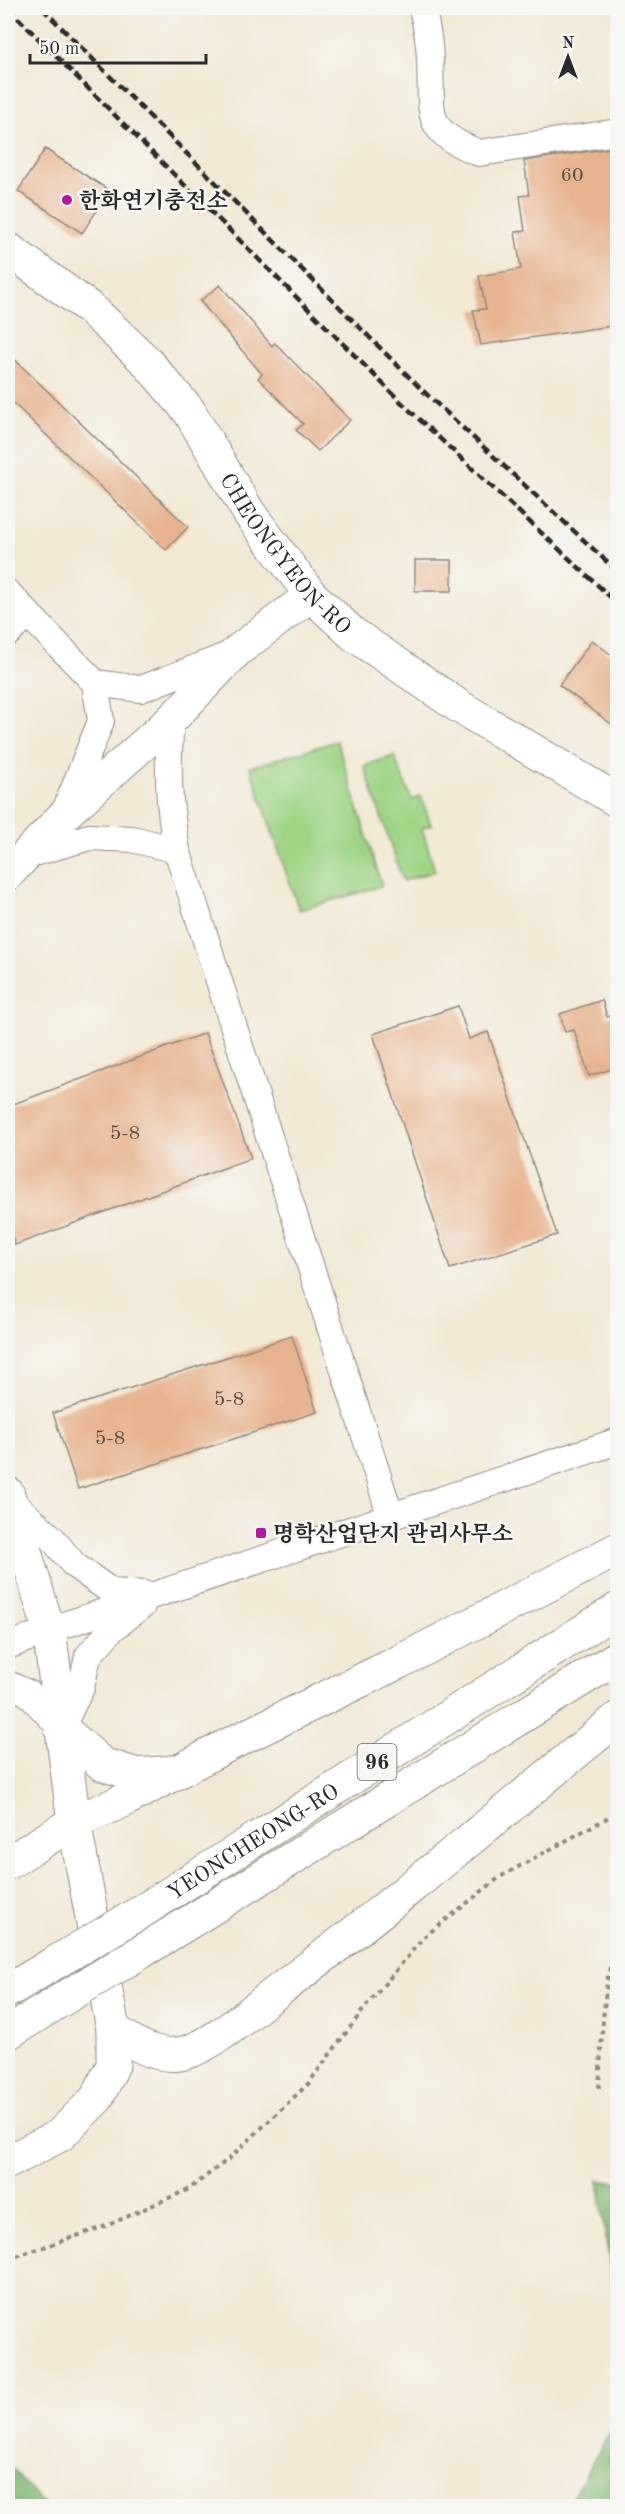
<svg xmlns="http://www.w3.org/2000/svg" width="625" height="2514" font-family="'Old Standard TT','Noto Serif KR',serif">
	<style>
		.green { fill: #9fd485; stroke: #658058; stroke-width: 1.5 }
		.forest { fill: #7fb672; stroke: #55704e; stroke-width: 1.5 }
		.building { fill: #e7b38e }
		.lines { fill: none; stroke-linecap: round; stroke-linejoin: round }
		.minor-casing { stroke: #8e8a80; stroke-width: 28 }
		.tertiary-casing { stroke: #8e8a80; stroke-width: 34 }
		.secondary-casing { stroke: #8e8a80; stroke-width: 35 }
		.trunk-casing { stroke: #8e8a80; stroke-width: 35 }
		.path { stroke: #8e8a80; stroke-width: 4; stroke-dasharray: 4.5 4.5; stroke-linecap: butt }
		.minor { stroke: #fff; stroke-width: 26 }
		.tertiary { stroke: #fff; stroke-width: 32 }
		.secondary { stroke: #fff; stroke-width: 33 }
		.trunk { stroke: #fff; stroke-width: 33 }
		.rail { stroke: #2b2b2b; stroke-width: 4.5; stroke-dasharray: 9 4.5; stroke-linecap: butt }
		.trunk-bridge-casing { stroke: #8e8a80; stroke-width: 35; stroke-linecap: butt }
		.trunk-bridge { stroke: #fff; stroke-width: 33 }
		.poi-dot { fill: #b5179e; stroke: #f6f6f2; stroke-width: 2 }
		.labels { text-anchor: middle; stroke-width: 5; stroke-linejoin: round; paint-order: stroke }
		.number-label { font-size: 20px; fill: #5a4d44 }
		.shield { fill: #f6f6f2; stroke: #686867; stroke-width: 1.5 }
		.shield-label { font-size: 21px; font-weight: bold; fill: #2b2b2b }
		.poi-label { font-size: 22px; font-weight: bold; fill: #2b2b2b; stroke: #f6f6f2; text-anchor: start }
		.street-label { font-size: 22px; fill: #2b2b2b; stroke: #f6f6f2 }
	</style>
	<rect width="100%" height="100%" fill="#f6f6f2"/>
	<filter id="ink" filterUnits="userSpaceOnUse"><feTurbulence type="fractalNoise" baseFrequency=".0167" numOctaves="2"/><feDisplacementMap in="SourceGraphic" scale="12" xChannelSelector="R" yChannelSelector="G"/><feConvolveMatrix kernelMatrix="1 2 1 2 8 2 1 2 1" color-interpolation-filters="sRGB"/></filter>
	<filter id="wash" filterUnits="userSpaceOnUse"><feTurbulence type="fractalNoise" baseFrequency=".008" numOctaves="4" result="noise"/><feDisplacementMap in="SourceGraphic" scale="24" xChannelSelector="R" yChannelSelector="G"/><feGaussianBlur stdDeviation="1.35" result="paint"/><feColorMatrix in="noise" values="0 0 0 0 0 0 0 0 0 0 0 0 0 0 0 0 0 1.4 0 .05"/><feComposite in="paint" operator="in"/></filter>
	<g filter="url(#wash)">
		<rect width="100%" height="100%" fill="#f2e9d5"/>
		<!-- green -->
		<path class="green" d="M337,741L382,886L299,910L250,767Z
			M394,756L412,800L421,796L431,825L422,828L435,871L403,881L364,766Z"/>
		<!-- forest -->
		<path class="forest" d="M598,2180L617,2183V2318Z
			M617,2420V2506H567Z
			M8,2464L45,2506H8Z"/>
		<g id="blocks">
			<!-- building -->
			<path class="building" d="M618,147V325L481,345L473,310L486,309L479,276L521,269L515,232L525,231L520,196L529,195L524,161Z
				M45,149L110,191L82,233L18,191Z
				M220,285L272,346L275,343L350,420L318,451L296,430L303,424L258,378L262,374L200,301Z
				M8,353L188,527L166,550L8,398Z
				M415,560H452V591H415Z
				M592,640L618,660V729L559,685Z
				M602,1000L607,1017L618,1013V1067L589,1076L574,1030L565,1032L560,1014Z
				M458,1006L469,1039L488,1032L557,1235L450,1269L373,1034Z
				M205,1033L251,1158L15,1245L8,1224V1106Z
				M292,1336L317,1412L78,1489L53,1413Z"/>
		</g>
	</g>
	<g filter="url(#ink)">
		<use href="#blocks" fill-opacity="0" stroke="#8e8a80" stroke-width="1.5"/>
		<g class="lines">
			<defs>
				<path id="minor" d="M422,8C426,24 430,45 430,62C433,115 421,130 479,153L618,132
					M8,593L95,683
					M8,633L28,614
					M95,683L141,689L231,654
					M63,816L101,721L95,683
					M177,850L391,1517
					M27,855L89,837L132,839L177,850C168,804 167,767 171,720
					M9,1499L52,1538L74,1565L112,1592L144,1594
					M8,1646L49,1630L618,1441
					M8,1684L28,1693L61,1728L81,1688L88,1656L112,1629L142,1606"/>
				<path id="tertiary" d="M8,874L63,816L171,720L237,651L311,595
					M8,1493L49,1630"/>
				<g id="secondary">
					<path id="s1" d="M8,249L91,309L145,360L189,411L249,513L311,595L353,634L460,707L618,801"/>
				</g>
				<g id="trunk">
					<path d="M61,1728L102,1764L137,1775L173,1772"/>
					<path d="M8,1863L74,1822L123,1801L228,1745L399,1662L618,1549"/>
					<path id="s2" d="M136,1915L618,1609"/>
					<path d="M141,1952L618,1657"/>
					<path d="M8,1991L51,1965"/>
					<path d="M113,2029C133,2043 154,2057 179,2054C208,2050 254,2009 278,1991C394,1904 505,1810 618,1718"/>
					<path d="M8,2033L58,2002"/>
					<path d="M8,2162L60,2135L97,2098L113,2065V2029L74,1822L49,1630"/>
				</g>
			</defs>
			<!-- minor casing -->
			<use href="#minor" class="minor-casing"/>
			<!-- tertiary casing -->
			<use href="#tertiary" class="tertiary-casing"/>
			<!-- secondary casing -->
			<use href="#secondary" class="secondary-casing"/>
			<!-- trunk casing -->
			<use href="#trunk" class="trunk-casing"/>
			<!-- path -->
			<path class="path" d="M599,2088C601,2055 603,1969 618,1943
				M8,2259L106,2226L189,2189L230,2158L308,2084L363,2010L424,1937L500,1877L618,1812"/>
			<!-- minor -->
			<use href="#minor" class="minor"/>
			<!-- tertiary -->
			<use href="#tertiary" class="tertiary"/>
			<!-- secondary -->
			<use href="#secondary" class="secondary"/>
			<!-- trunk -->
			<use href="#trunk" class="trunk"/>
			<!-- rail -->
			<path class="rail" d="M8,8L406,407L618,604
				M42,8L420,388L618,572"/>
			<defs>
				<path id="trunk-bridge" d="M51,1965L136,1915
					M58,2002L141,1952"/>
			</defs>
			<!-- trunk-bridge casing -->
			<use href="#trunk-bridge" class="trunk-bridge-casing"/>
			<!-- trunk-bridge -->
			<use href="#trunk-bridge" class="trunk-bridge"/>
		</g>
	</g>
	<!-- markers -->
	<g class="poi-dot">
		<circle cx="67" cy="200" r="6"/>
		<rect x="255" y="1527" width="12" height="12" rx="3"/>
	</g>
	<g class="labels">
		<!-- number labels -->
		<g class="number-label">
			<text x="572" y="181">60</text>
			<text x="125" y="1139">5-8</text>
			<text x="229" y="1405">5-8</text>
			<text x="110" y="1444">5-8</text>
		</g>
		<!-- shield labels -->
		<rect class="shield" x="357.5" y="1744" width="39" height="36" rx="4.5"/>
		<g class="shield-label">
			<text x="377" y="1769">96</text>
		</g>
		<!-- poi labels -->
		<g class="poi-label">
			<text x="79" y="208">한화연기충전소</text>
			<text x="273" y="1541">명학산업단지 관리사무소</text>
		</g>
		<!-- street labels -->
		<g class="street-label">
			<text dy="8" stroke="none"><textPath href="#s1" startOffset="417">CHEONGYEON-RO</textPath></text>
			<text dy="8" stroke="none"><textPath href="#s2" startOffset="138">YEONCHEONG-RO</textPath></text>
		</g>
	</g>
	<!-- margin -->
	<rect width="625" height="2514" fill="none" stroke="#f6f6f2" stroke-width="30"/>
	<!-- north arrow -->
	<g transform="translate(568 57)" stroke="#f6f6f2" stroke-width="4.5" paint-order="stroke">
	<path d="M0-4.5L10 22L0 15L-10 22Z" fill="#2b2b2b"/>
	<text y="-9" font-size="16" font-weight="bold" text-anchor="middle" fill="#2b2b2b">N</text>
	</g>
	<!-- scale -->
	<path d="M30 54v9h176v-9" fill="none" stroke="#2b2b2b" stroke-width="3"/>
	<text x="39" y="54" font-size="18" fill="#2b2b2b" stroke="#f6f6f2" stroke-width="4.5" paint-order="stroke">50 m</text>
</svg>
